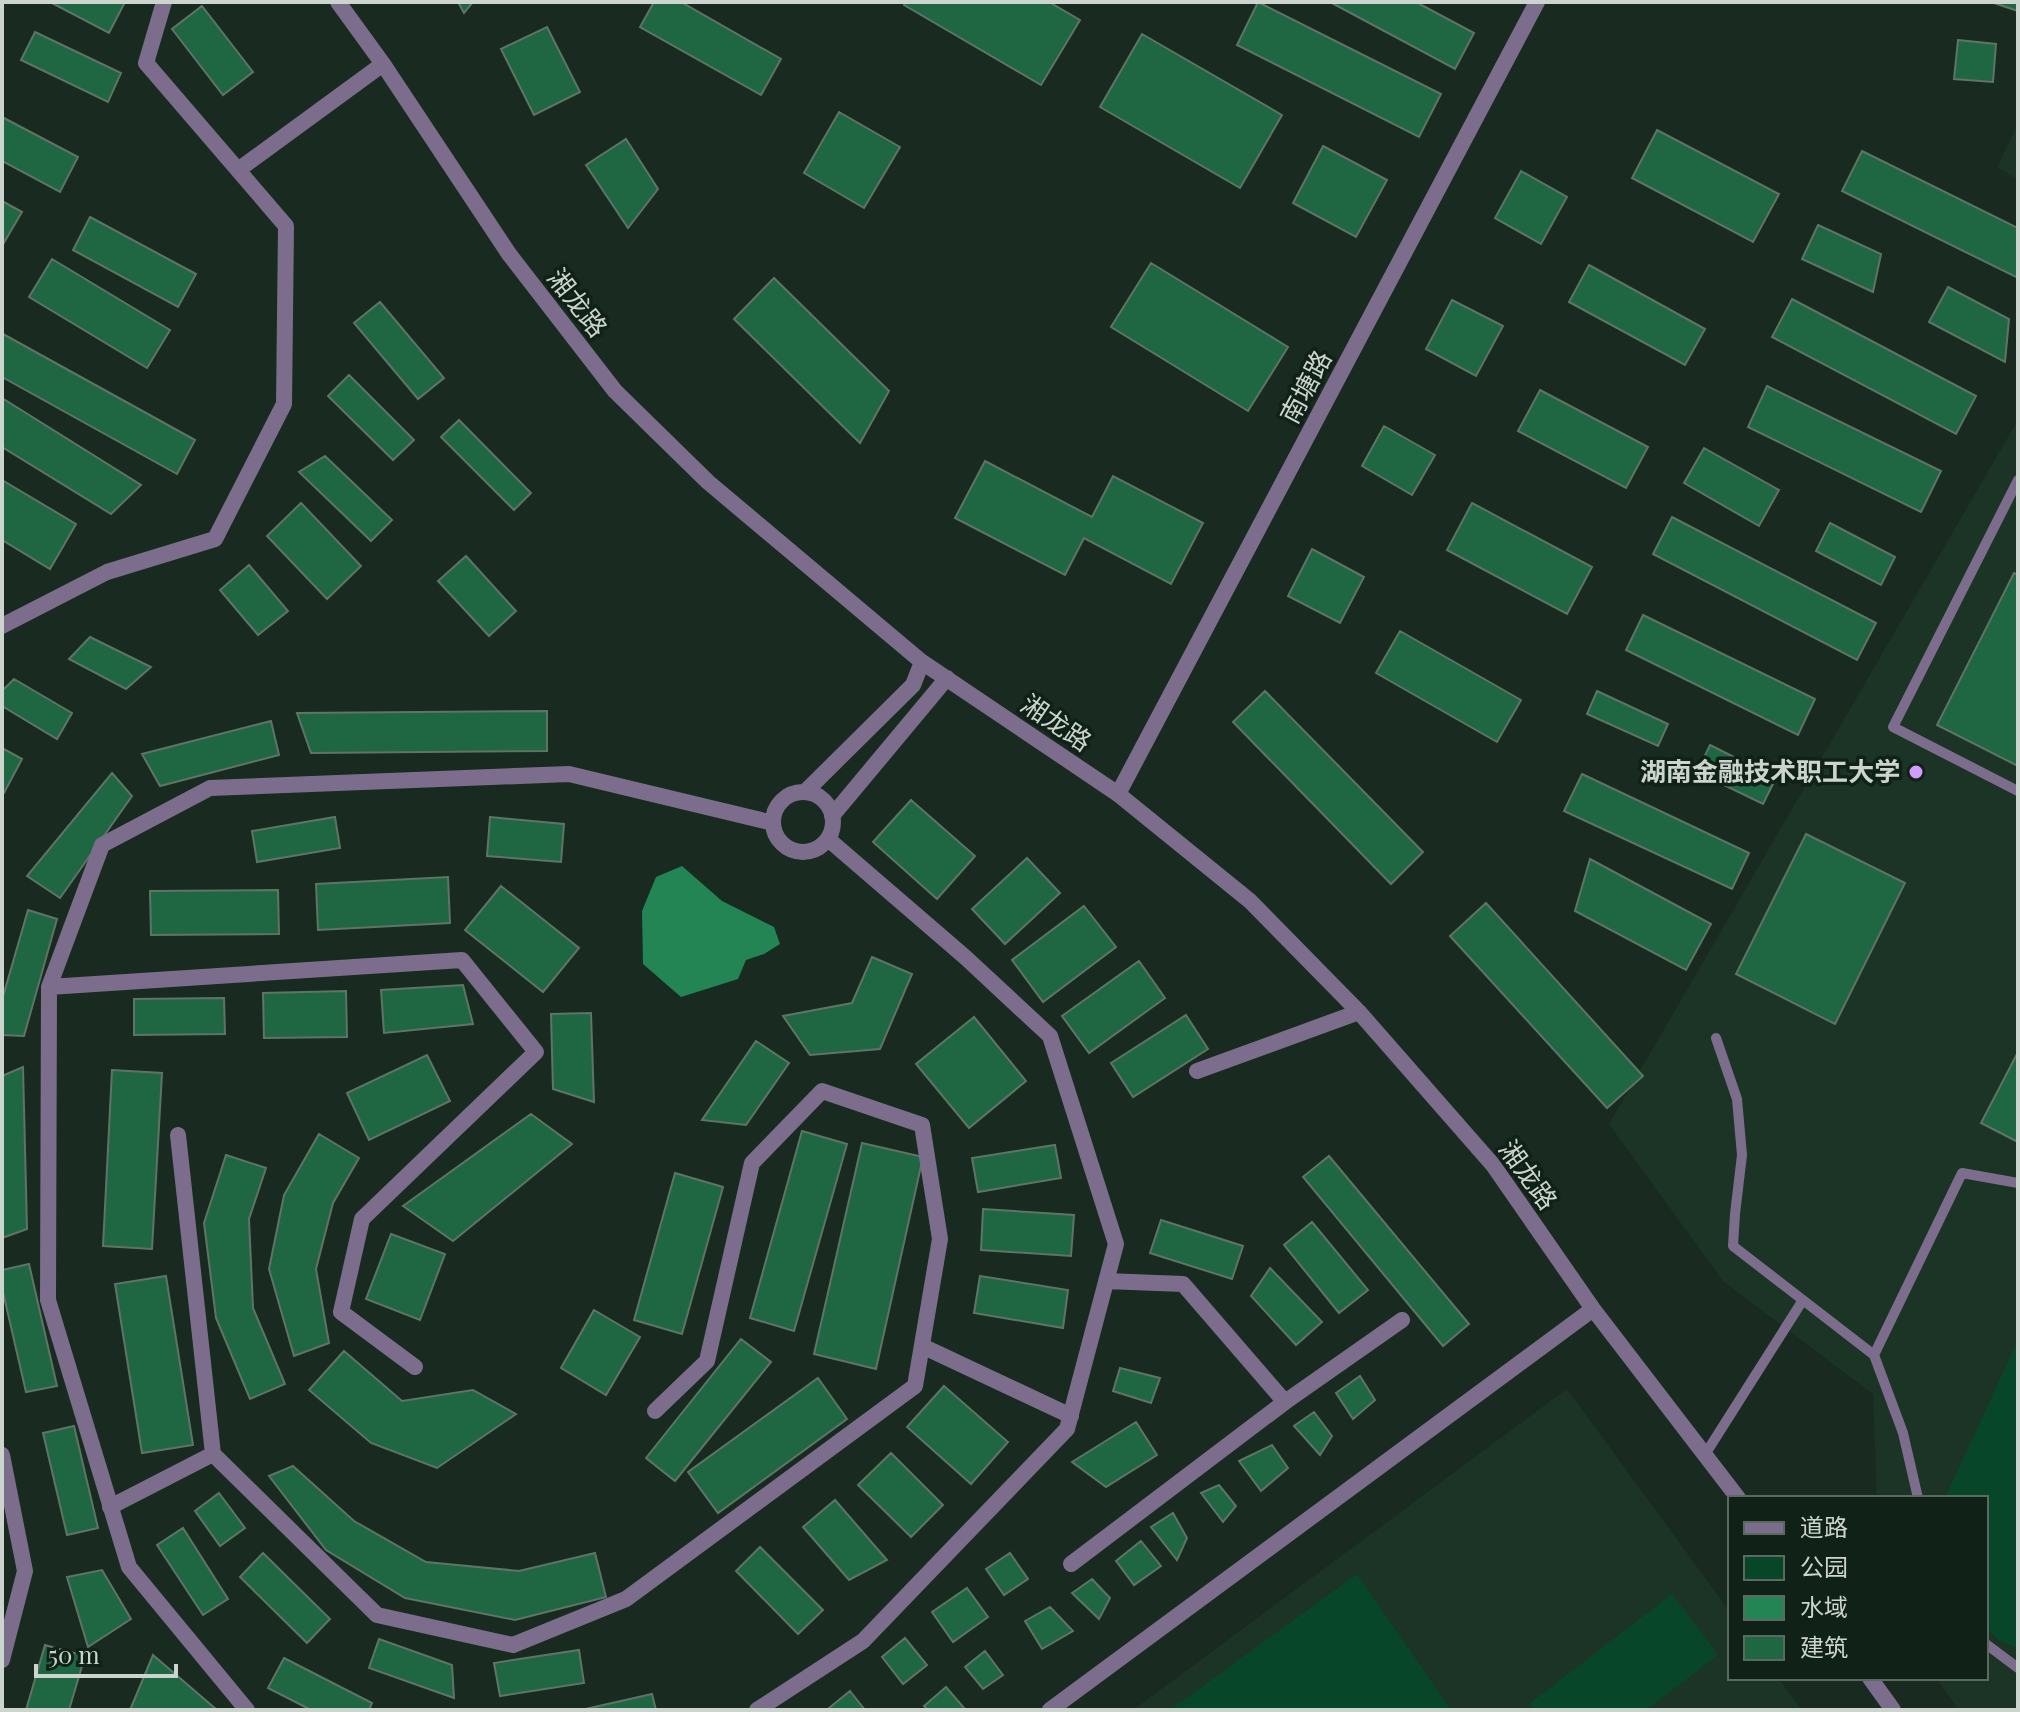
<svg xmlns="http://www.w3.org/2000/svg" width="2020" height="1712" font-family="'Playfair Display','Noto Sans SC',serif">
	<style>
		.built { fill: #1c3425 }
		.green { fill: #084629 }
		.water { fill: #238554 }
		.building { fill: #1f6742; stroke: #5f7366; stroke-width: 2 }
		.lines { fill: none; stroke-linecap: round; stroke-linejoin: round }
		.service { stroke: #7d6d8d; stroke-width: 10 }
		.minor { stroke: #7d6d8d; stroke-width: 16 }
		.tertiary { stroke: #7d6d8d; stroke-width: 16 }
		.poi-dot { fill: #d09dff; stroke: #102117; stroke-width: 3 }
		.labels { text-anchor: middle; stroke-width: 7; stroke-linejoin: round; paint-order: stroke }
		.street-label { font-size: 26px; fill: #cbd5ce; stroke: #102117 }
		.poi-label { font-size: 26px; font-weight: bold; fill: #cbd5ce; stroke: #102117; text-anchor: end }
	</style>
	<rect width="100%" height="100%" fill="#192b20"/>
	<!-- built -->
	<path class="built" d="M2018,125V180L1997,167Z
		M2018,420V1710H1959L1936,1678H1986V1498H1877L1873,1394L1723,1281L1609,1124Z
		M1567,1389L1730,1612V1678H1778L1802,1710H1133Z"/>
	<!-- green -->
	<path class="green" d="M2018,1340V1648L1998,1640L1986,1626V1498H1945Z
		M1357,1574L1451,1710H1170Z
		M1672,1594L1718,1655L1646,1710H1534L1529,1704Z"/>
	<!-- water -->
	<path class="water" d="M682,866L722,901L774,927L780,944L764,954L746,960L738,979L681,997L643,964L642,911L656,877Z"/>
	<!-- building -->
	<path class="building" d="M50,2H125L109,33Z
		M458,2H473L464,13Z
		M654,2H681L781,59L761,95L640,27Z
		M906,2H1049L1080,20L1041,85L904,5Z
		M1258,2L1441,94L1419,137L1237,45Z
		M1330,2H1416L1474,33L1455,69Z
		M1991,2H2018V11Z
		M202,6L253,72L223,95L172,29Z
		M547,27L580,92L534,115L501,49Z
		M35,32L121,73L108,102L21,60Z
		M1142,34L1282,115L1240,188L1100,107Z
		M1958,40L1996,44L1993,82L1954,79Z
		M839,112L900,147L864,208L804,173Z
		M2,117L78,157L60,192L2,161Z
		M1657,130L1779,194L1753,242L1632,178Z
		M626,139L658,189L628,228L586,165Z
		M1323,146L1387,180L1356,237L1293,203Z
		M1862,151L2018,228V278L1842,191Z
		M1521,171L1567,197L1541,244L1495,218Z
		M2,201L22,212L2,246Z
		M90,217L196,274L178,307L73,250Z
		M1818,225L1881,254L1873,292L1802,259Z
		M52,259L170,330L147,368L29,297Z
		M1151,263L1288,347L1248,411L1111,327Z
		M1589,265L1705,329L1685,365L1569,302Z
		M774,278L889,391L860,443L734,319Z
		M1948,287L2009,319L2005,362L1929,322Z
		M1792,299L1976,396L1956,434L1772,337Z
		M1452,300L1503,326L1476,376L1426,349Z
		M380,302L444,378L418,399L354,323Z
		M3,334L195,440L177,474L2,377Z
		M349,375L414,440L393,460L328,396Z
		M1767,386L1941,471L1921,512L1748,427Z
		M1540,390L1648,447L1626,488L1518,431Z
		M2,398L141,485L111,514L2,447Z
		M459,420L531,493L514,510L441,437Z
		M1384,426L1435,455L1412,495L1362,466Z
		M1704,448L1779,490L1759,526L1684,483Z
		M325,456L392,520L371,541L299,472Z
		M985,461L1092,517L1113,476L1203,523L1171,584L1084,538L1065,575L955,518Z
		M2,480L76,524L50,569L2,540Z
		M301,503L361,566L327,599L267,536Z
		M1472,503L1592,567L1567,614L1447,550Z
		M1672,517L1876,623L1857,660L1653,554Z
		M1830,523L1895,557L1881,585L1816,551Z
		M1312,549L1364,577L1340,623L1288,596Z
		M466,556L516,611L489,636L438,581Z
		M249,565L288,611L258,635L220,590Z
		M2014,573L2018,575V766L1937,725Z
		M1643,615L1815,699L1798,735L1626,650Z
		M1400,631L1521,700L1497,742L1376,673Z
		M90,637L151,667L126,689L69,659Z
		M14,679L72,713L57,739L2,706V691Z
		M1265,691L1423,852L1391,884L1233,722Z
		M1597,691L1668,724L1658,746L1587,714Z
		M547,711V751L311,753L297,713Z
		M271,721L279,755L160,786L142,754Z
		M1710,745L1776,778L1763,804L1697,772Z
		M2,748L22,759L4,793L2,792Z
		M112,773L132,796L60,898L27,876Z
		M1582,774L1749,853L1732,889L1564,811Z
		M911,800L975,856L937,899L873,842Z
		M335,817L340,848L257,862L252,831Z
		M490,817L564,824L561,862L487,856Z
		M1806,834L1905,883L1835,1024L1736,974Z
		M1027,858L1060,893L1005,944L972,909Z
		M1590,859L1711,924L1686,970L1575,911Z
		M448,877L450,923L318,930L316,884Z
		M501,886L579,948L543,992L465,930Z
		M278,890L279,934L151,935L150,891Z
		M1486,903L1643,1076L1607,1108L1450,936Z
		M1084,906L1116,947L1043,1002L1012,960Z
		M28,910L57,919L24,1036L2,1035V1000Z
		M872,957L912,974L880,1049L810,1055L783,1016L852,1003Z
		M1139,961L1165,998L1089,1053L1062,1016Z
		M463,985L473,1024L384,1033L381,990Z
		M346,991L347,1037L264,1038L263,993Z
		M224,998L225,1034L134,1035V999Z
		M591,1013L594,1102L553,1089L551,1014Z
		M1186,1015L1208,1049L1133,1097L1111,1063Z
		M974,1017L1026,1081L969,1128L916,1064Z
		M756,1041L789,1063L746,1125L702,1120Z
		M2018,1052V1142L1981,1123Z
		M427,1055L450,1101L369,1140L347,1093Z
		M23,1067L27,1229L2,1238V1076Z
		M112,1070L162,1073L152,1249L103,1246Z
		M531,1114L572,1144L453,1241L403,1206Z
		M802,1131L847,1144L794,1331L750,1318Z
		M319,1134L359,1158L333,1203L316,1269L329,1343L294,1356L269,1269L284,1195Z
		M862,1143L923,1157L876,1369L814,1354Z
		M1055,1145L1061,1178L978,1192L972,1158Z
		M226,1155L266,1168L249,1219L253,1308L285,1384L250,1399L216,1318L204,1223Z
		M1329,1156L1469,1324L1443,1346L1303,1177Z
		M675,1173L723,1187L682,1334L634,1320Z
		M983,1209L1074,1215L1071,1256L981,1250Z
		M1161,1220L1243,1246L1232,1279L1150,1253Z
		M1312,1222L1368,1290L1339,1313L1284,1245Z
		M391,1234L445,1254L420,1320L366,1299Z
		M29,1264L57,1386L26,1392L2,1288V1270Z
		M1270,1268L1322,1322L1296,1345L1251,1296Z
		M166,1276L193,1445L142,1453L115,1284Z
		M980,1276L1068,1290L1063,1328L974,1313Z
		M594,1310L640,1337L606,1395L561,1368Z
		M741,1339L771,1362L675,1481L646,1458Z
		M344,1351L402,1401L473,1390L516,1414L437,1468L371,1443L309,1390Z
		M1120,1368L1160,1378L1151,1403L1113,1391Z
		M1360,1376L1375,1400L1353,1419L1336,1393Z
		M818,1378L847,1419L718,1513L688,1472Z
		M944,1386L1008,1442L971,1484L907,1427Z
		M1314,1412L1332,1436L1320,1455L1294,1426Z
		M1136,1422L1157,1455L1106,1487L1072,1462Z
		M74,1426L98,1528L67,1535L43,1433Z
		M1272,1445L1288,1468L1261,1491L1239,1461Z
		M891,1453L943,1505L911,1537L858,1485Z
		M293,1466L354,1521L426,1562L519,1571L595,1553L606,1597L515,1620L405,1598L326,1550L269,1476Z
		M1219,1485L1236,1506L1223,1522L1201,1493Z
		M219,1493L245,1528L220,1546L195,1511Z
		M835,1500L887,1560L849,1580L803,1527Z
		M1173,1513L1187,1538L1177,1560L1151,1527Z
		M183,1528L228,1599L203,1615L157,1545Z
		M1141,1541L1161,1566L1134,1585L1116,1561Z
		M760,1547L823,1610L798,1634L736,1571Z
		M263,1553L330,1619L307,1643L240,1577Z
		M1010,1553L1028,1579L1004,1595L986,1569Z
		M102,1570L131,1619L88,1647L67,1577Z
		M1092,1579L1110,1598L1099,1619L1072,1593Z
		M967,1588L988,1617L953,1642L932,1612Z
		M1050,1607L1073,1631L1042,1649L1025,1621Z
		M905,1638L927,1665L903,1684L882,1657Z
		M379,1639L452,1665L454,1698L369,1668Z
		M45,1645L85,1656L69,1710H26Z
		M579,1650L584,1683L500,1696L494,1663Z
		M985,1651L1003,1675L983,1689L965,1667Z
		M153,1655L217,1710H130Z
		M284,1658L372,1703L369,1710H311L268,1688Z
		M946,1687L964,1708L962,1710H928L924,1706Z
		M850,1691L865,1710H831L829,1708Z
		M652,1694L656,1710H581Z"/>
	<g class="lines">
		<!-- service -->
		<path class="service" d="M2018,480L1893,727L2018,791
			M1716,1038L1737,1099L1742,1155L1735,1214L1733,1246L1874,1355L1903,1433L1918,1498
			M1874,1355L1962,1173L2018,1183
			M1706,1453L1803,1300
			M1986,1644L2018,1668"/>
		<!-- minor -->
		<path class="minor" d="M338,2L383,64L509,254L615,391L708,482L922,662L1118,794L1250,901L1359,1012L1493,1165L1593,1309L1738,1498
			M238,170L383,64
			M2,626L107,572L215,539L284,404L286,226L146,63L164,2
			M805,792L913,685L922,662
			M773 822a30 30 0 1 1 60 0a30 30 0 1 1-60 0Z
			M832,816L947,678
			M49,987L462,960L536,1052L362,1219L341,1312L415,1367
			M1197,1071L1359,1012
			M1106,1281L1183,1284L1285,1402
			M922,1346L1071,1416
			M213,1454L377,1615L513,1645L626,1599L915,1386L940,1239L922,1125L822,1091L752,1163L707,1361L655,1411
			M2,1455L25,1571L2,1660
			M110,1507L213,1454L178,1135
			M1071,1564L1285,1402L1402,1320
			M1870,1678L1893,1710
			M247,1710L129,1567L48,1300L49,987L102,845L210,788L569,774L773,823
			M757,1710L863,1641L1067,1429L1116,1244L1050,1036L965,957L828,839
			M1050,1710L1593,1309"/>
		<!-- tertiary -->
		<path class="tertiary" d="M1118,794L1537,2"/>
	</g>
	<!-- markers -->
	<circle class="poi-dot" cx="1916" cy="772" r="8"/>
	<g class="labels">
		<!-- street labels -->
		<g class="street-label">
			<text transform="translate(577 303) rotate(52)" y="9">湘龙路</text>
			<text transform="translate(1306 387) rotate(-62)" y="9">南塘路</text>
			<text transform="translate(1056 723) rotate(34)" y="9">湘龙路</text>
			<text transform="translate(1528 1175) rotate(54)" y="9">湘龙路</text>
		</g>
		<!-- poi labels -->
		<g class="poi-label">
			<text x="1900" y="781">湖南金融技术职工大学</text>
		</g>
	</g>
	<!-- border -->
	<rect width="2020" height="1712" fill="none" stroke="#cbd5ce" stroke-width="8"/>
	<!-- legend -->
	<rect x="1728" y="1496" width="260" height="184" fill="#102117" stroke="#5b6960" stroke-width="2"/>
	<rect x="1744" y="1522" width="40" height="12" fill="#7d6d8d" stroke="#5b6960" stroke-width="2"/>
	<text x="1800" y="1536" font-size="24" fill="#cbd5ce">道路</text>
	<rect x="1744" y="1556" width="40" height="24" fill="#084629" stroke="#5b6960" stroke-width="2"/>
	<text x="1800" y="1576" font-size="24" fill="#cbd5ce">公园</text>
	<rect x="1744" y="1596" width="40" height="24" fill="#238554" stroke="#5b6960" stroke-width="2"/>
	<text x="1800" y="1616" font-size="24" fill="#cbd5ce">水域</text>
	<rect x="1744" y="1636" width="40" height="24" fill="#1f6742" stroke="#5b6960" stroke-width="2"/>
	<text x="1800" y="1656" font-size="24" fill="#cbd5ce">建筑</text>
	<!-- scale -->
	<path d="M36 1664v12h140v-12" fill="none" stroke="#cbd5ce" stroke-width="4"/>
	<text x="48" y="1664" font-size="24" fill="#cbd5ce" stroke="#102117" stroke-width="6" paint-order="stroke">50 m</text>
</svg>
